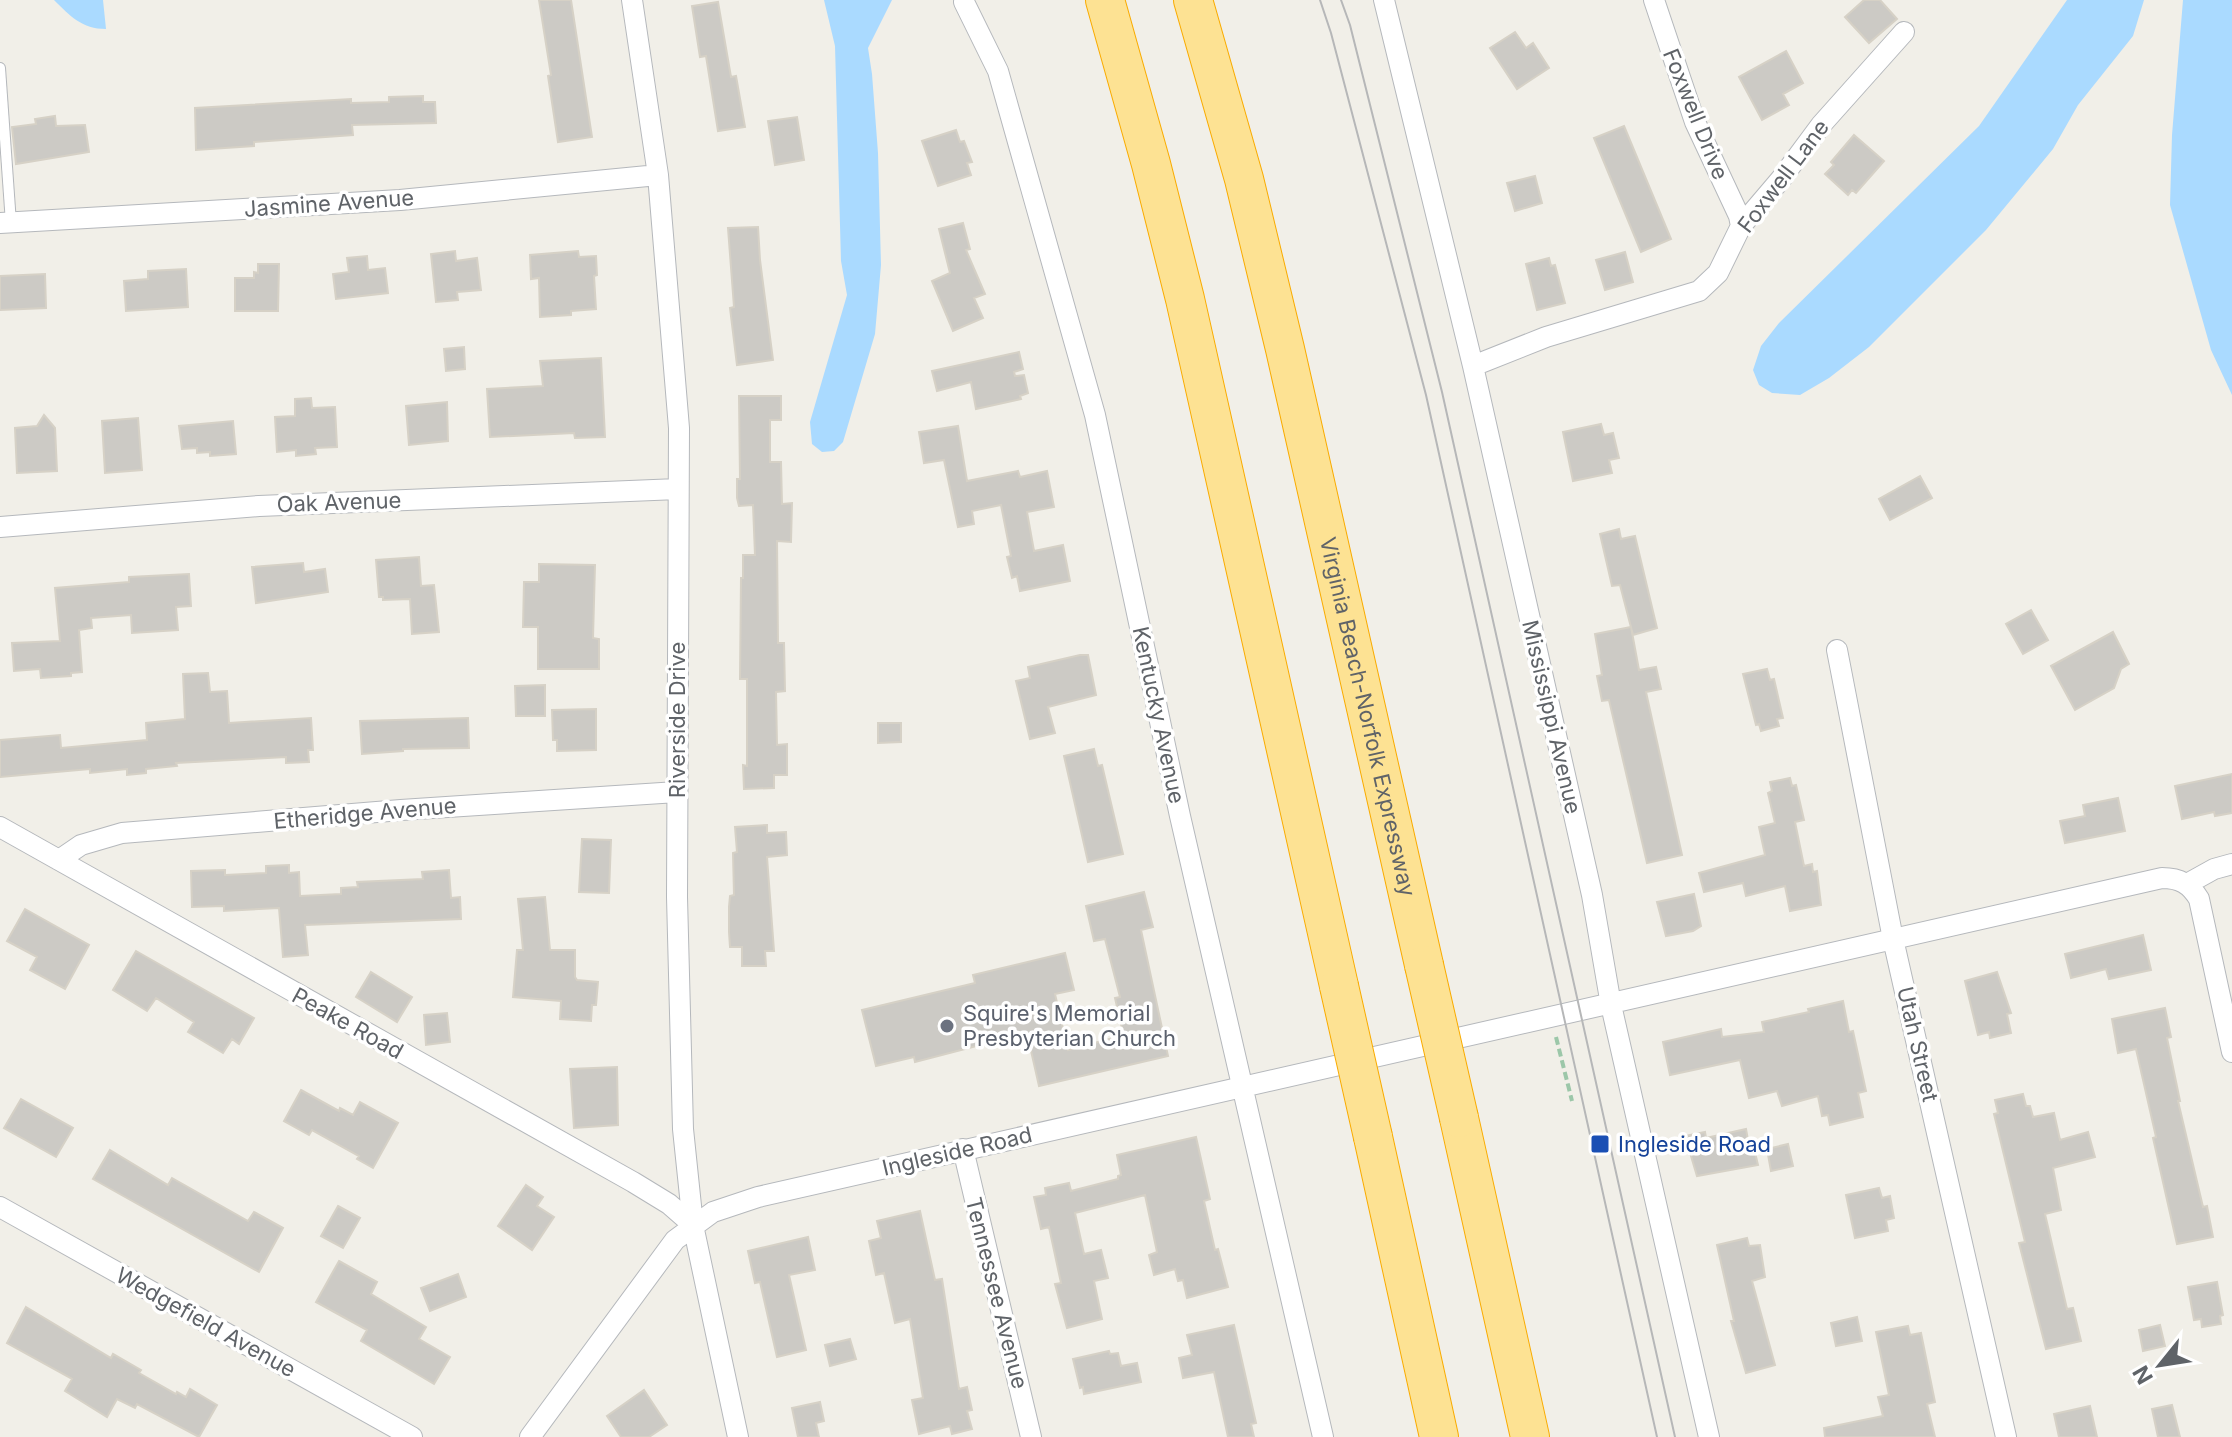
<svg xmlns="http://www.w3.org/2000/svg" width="2232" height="1437" font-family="Inter,sans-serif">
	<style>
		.water { fill: #aadaff }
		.building { fill: #cccac5; stroke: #d6d1c6; stroke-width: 2 }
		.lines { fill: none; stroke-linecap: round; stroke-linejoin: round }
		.service-casing { stroke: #b5b8bc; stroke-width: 12 }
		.minor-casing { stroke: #b5b8bc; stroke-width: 22 }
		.motorway-casing { stroke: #f9ab00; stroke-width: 40 }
		.path { stroke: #9cc7a9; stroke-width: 4; stroke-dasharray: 8 4; stroke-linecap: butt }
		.service { stroke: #fff; stroke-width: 10 }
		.minor { stroke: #fff; stroke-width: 20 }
		.motorway { stroke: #fde293; stroke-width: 38 }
		.tram { stroke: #b6b7b8; stroke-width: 2 }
		.motorway-bridge-casing { stroke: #f9ab00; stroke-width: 40; stroke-linecap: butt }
		.motorway-bridge { stroke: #fde293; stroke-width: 38 }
		.worship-dot { fill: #6b7280; stroke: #fff; stroke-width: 3 }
		.transit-dot { fill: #1a4fb4; stroke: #fff; stroke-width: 3 }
		.labels { text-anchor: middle; stroke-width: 7; stroke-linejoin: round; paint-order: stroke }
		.street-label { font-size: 22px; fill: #5f6368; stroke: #fff }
		.worship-label { font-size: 22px; fill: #5b616d; stroke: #fff; text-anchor: start }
		.transit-label { font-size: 22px; fill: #164399; stroke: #fff; text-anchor: start }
	</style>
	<rect width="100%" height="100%" fill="#f1efe8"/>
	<!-- water -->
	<path class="water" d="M54,0H103L106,29C82,29 70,16 54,0Z
		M824,0H892L868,48L872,74L878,153L881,265L875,334L843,442L834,451L822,452L812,444L810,422L847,295L841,261L835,46Z
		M2067,0H2144L2133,36L2078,105L2053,149L1986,230L1869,347L1829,378L1800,395L1772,393L1759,385L1753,370L1761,346L1779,323L1979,126Z
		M2183,0H2232V395L2211,350L2170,205L2172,135Z"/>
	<!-- building -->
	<path class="building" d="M539,0H571L592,137L558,142L548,76L551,75Z
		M1864,0H1880L1897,19L1869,43L1845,17Z
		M718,2L731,77L736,76L745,127L718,131L706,56L700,57L692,6Z
		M1515,32L1526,48L1533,43L1549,68L1517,89L1490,48Z
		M1786,51L1803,83L1783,94L1789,105L1762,120L1739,77Z
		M423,96V102H435L436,123L352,125L353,135L254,142V146L196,150L195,108L351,99V103L389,102V97Z
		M55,116L56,126L85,125L89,152L16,164L12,127L36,124L35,119Z
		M797,117L804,160L775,165L768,121Z
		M1624,126L1671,239L1641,252L1594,138Z
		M956,130L960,142L964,141L972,162L967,163L971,175L938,186L922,141Z
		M1854,135L1884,161L1856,193L1852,190L1848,195L1825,174L1834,165L1831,162Z
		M1535,176L1542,203L1515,211L1507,183Z
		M963,223L970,249L966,250L985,294L974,298L983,318L953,331L932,281L950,273L939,229Z
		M758,227L760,260L773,360L737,365L730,308L734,307L728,228Z
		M455,251L456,261L477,258L481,290L457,292L458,300L436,302L431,254Z
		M578,251L579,257L596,256L597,275L594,276L596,309L571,311V315L540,317L539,278L531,279L530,255Z
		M1625,252L1633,282L1605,290L1596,260Z
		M367,256L368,270L385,268L388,293L336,299L333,274L349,272L347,258Z
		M1549,258L1551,266L1555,265L1565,303L1537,310L1526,264Z
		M258,264H279L278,311H235V278H254V272L258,273Z
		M186,269L188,307L126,311L124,281L148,279V271Z
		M45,274L46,308L0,310V276Z
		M464,347L465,369L446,371L444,349Z
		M1019,352L1023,369L1014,372L1015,376L1024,375L1028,393L1020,396L1021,399L976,409L971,382L937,391L932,371Z
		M601,358L605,437L575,438L574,433L490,437L487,389L543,386L540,361Z
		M739,396H781V420H770V462H781L782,504L792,503L791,542L777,541L778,643H784L785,691L776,692L777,745L787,744V775H774V788L744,789L743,765L747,766V679H740L741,578H743V555H755L753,505L739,506L737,498V479H740Z
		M311,398L312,408L335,407L337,447L315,448L316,454L296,456V450L277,452L275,417L295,416V399Z
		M447,402L448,441L409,445L406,406Z
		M44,415L55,428L57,471L17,473L15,428L37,426Z
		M138,418L142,470L105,473L102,421Z
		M233,421L236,454L210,456V452L197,453V448L182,449L179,426Z
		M1601,424L1604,435L1613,433L1619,458L1609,460L1612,473L1573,481L1563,432Z
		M958,426L967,481L1018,471L1020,477L1047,471L1054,507L1027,512L1034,551L1063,545L1070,581L1020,591L1017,576L1012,578L1007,557L1011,556L1001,505L972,511L974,524L958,527L944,460L924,463L919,432Z
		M1920,476L1932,498L1890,520L1879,499Z
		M1619,529L1621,539L1635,536L1657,628L1633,635L1620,585L1612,586L1600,534Z
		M419,557L421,586L434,585L439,632L412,634L410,599L383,600V597H379L376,560Z
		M303,563L304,572L325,569L328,592L256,603L252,567Z
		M539,564L595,565L593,638L599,639V669H538V627H523L524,582H539Z
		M189,574L191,606L176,607L178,630L132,633L131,615L91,618L92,628L79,630L82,672L71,673V676L41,678L40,669L14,671L12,643L60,641L55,588L129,582V577Z
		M2031,610L2048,640L2023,654L2006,624Z
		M1631,627L1639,670L1656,667L1661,689L1646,692L1682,855L1647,863L1609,700L1602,701L1597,676L1602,675L1595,634Z
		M2113,632L2129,664L2121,669L2114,688L2075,710L2051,666Z
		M1080,655H1088L1096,695L1048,707L1055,733L1030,739L1016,681L1030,678L1028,667Z
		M1767,669L1770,680L1774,679L1783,718L1777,719L1779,726L1761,731L1759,724L1756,725L1743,674Z
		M208,673L210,692L227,691L229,723L311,718L313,750H308L309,762L286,763V757L176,763L177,766L146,769V773L127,775V769L90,773V769L0,777V740L60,735L61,748L147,740L146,723L185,719L183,674Z
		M545,685V716H516L515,686Z
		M596,709V750L557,751V740H553L552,710Z
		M468,718L469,748L403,749V751L362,754L360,721Z
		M878,723H901V742L878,743Z
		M1094,749L1098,766L1102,765L1123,854L1088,862L1064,756Z
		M2232,774V813L2215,816L2214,812L2182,819L2175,786Z
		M1790,778L1792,786L1796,785L1804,820L1795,822L1804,866L1812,864L1813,872L1817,871L1821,905L1790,911L1785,886L1746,896L1743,883L1704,892L1699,873L1765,855L1759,827L1775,823L1768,793L1772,791L1770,782Z
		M2118,798L2125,831L2065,843L2060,821L2085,816L2083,805Z
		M767,825V833L786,832L787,855L767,857L774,951H765L766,966H742V947H730L729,932V907L730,896L734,895L733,853L737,852L735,827Z
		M582,839L611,840L609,893L579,892Z
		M289,865V873L299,872L300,896L341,894V888L358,887L357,882L423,879L422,872L449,870L451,898L460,897L461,919L305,925L308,955L283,957L279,908L224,911V906L192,907L191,871L225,870V875L266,873V866Z
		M1144,892L1153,927L1141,930L1168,1056L1039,1086L1027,1033L915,1062L914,1057L876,1066L862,1010L975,983L973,975L1065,953L1074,990L1055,994L1068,1050L1113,1038L1112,1035L1123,1033L1115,998L1120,997L1105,939L1094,941L1086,906Z
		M1694,894L1701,926L1693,931L1666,936L1657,902Z
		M545,897L550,950H575V977L577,980L598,982L596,1005H592L591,1021L560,1019L561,1001L513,997L517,950H523L518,899Z
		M25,909L89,945L65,989L30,970L37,957L7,941Z
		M2143,935L2151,970L2109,979L2106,969L2071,978L2065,954Z
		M136,951L254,1018L239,1044L232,1039L223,1053L188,1032L194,1022L156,998L147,1011L113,990Z
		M371,972L412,997L397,1022L356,997Z
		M1997,972L2011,1013L2007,1014L2011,1033L1990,1038L1989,1032L1978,1035L1965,981Z
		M1843,1001L1849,1032L1853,1031L1866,1091L1858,1093L1863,1117L1830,1125L1828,1115L1822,1116L1818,1096L1782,1106L1777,1091L1749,1098L1740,1060L1670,1075L1663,1042L1721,1029L1722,1037L1764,1032L1762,1022L1809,1012L1808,1009Z
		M2165,1008L2171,1037L2167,1038L2180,1101H2178L2203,1207L2207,1206L2213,1237L2177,1244L2153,1138L2156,1137L2136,1049L2118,1053L2112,1019Z
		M447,1013L450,1042L426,1045L424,1015Z
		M617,1067L618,1125L574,1128L570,1069Z
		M301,1090L339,1111L340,1108L353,1115L360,1102L398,1123L373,1168L357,1159L359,1156L312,1130L309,1135L284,1121Z
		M2023,1094L2026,1106H2030L2033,1117L2054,1113L2060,1140L2088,1132L2095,1157L2053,1168L2061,1210L2045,1214L2067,1309L2073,1308L2081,1341L2046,1349L2019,1243L2025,1242L1994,1114L1998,1113L1995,1100Z
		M21,1099L73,1128L56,1157L4,1128Z
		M1746,1129L1748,1140H1752L1758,1165L1697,1176L1685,1136L1705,1132L1706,1138Z
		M1196,1137L1210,1199L1204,1201L1215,1250L1218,1249L1228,1287L1187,1298L1183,1280L1178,1281L1175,1269L1154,1275L1149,1255L1157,1252L1145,1195L1075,1213L1084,1254L1101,1250L1108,1278L1094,1281L1102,1319L1067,1328L1055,1284L1061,1283L1049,1227L1041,1229L1034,1197L1046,1195L1045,1188L1069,1183L1071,1191L1118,1179V1176L1121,1175L1117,1155Z
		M1788,1144L1793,1166L1771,1171L1767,1149Z
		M110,1150L168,1185L172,1178L248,1221L254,1212L283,1228L259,1272L93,1179Z
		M526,1185L543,1197L537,1206L554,1217L532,1250L498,1226Z
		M1879,1188L1882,1198L1890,1196L1894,1218L1886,1220L1888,1231L1855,1238L1846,1195Z
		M338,1206L360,1218L343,1248L321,1236Z
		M920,1211L935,1280L942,1279L959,1389L967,1387L972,1410L967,1411L972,1429L952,1434L950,1426L919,1434L912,1400L923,1398L910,1319L895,1323L884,1273L876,1275L870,1246L869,1241L881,1238L877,1221Z
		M808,1237L815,1270L789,1275L806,1350L777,1357L760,1282L755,1283L748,1251Z
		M1747,1238L1749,1246L1760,1245L1765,1277L1752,1281L1775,1365L1746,1373L1731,1321H1734L1717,1245Z
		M339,1261L377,1282L371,1294L426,1327L419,1339L450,1357L434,1384L361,1341L367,1330L316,1302Z
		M458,1274L466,1297L430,1311L421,1288Z
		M2217,1282L2223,1315L2220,1316L2221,1324L2202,1327L2201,1319L2194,1320L2188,1287Z
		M26,1307L111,1358L113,1354L141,1370L139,1373L176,1394L177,1392L186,1397L190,1389L217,1405L199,1437L137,1404L135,1408L117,1399L107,1417L65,1391L72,1379L7,1343Z
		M1857,1317L1862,1341L1836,1346L1831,1323Z
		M1234,1325L1256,1423L1251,1424L1254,1437H1228L1214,1372L1183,1378L1179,1358L1192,1355L1187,1335Z
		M2160,1325L2165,1346L2143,1351L2139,1330Z
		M1908,1326L1910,1335L1921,1333L1935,1402L1927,1404L1935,1437H1825L1824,1428L1883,1416L1878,1397L1889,1395L1876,1332Z
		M850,1339L856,1359L830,1366L825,1345Z
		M1109,1351L1110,1354L1118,1353L1121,1366L1137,1363L1141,1382L1084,1394L1083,1387L1080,1388L1073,1359Z
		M644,1390L667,1425L649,1437H621L607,1416Z
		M820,1402L824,1421L816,1423L819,1437H798L792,1408Z
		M2172,1405L2180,1437H2158L2152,1409Z
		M2090,1406L2097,1437H2059L2054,1414Z"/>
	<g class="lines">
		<defs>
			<path id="service" d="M0,68L11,223"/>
			<path id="minor" d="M632,0L658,175L679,428L677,897L683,1129L693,1225L738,1437
				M1384,0L1473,366L1592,895L1611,1005L1709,1437
				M1654,0L1695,122L1739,216L1741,226
				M964,2L998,71L1095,415L1180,816L1323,1437
				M0,223L400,200L658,175
				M1473,366L1546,337L1699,291L1718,273L1741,226L1781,179L1821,125L1904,32
				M0,527L259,506L678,489
				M1837,650L1893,939L2006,1437
				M0,827L633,1182L669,1204L693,1225
				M59,860L81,845L122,833L401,810L677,792
				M2187,884L2214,869L2232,864
				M963,1149L1031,1437
				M0,1207L412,1437
				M530,1437L675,1240L713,1212L758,1197L2162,878C2180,878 2190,884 2199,899L2232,1052"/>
			<g id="motorway">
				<path d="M1105,0L1151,164L1185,299L1339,986"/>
				<path id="s1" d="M1193,0L1244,179L1285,349L1424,965"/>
				<path d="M1459,1118L1530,1437"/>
				<path d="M1373,1137L1439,1437"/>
			</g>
		</defs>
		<!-- service casing -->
		<use href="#service" class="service-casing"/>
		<!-- minor casing -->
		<use href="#minor" class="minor-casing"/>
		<!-- motorway casing -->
		<use href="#motorway" class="motorway-casing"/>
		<!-- path -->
		<path class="path" d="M1556,1037L1572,1101"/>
		<!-- service -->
		<use href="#service" class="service"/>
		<!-- minor -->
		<use href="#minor" class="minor"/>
		<!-- motorway -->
		<use href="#motorway" class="motorway"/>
		<!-- tram -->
		<path class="tram" d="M1320,0L1331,33L1426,395L1657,1437
			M1341,0L1350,25L1442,392L1675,1437"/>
		<defs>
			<path id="motorway-bridge" d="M1424,965L1459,1118
				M1339,986L1373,1137"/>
		</defs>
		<!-- motorway-bridge casing -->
		<use href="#motorway-bridge" class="motorway-bridge-casing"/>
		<!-- motorway-bridge -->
		<use href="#motorway-bridge" class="motorway-bridge"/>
	</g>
	<!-- markers -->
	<circle class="worship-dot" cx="947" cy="1026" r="8"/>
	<rect class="transit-dot" x="1590" y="1134" width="20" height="20" rx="4"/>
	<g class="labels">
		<!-- street labels -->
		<g class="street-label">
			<text transform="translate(1696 114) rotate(68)" y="8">Foxwell Drive</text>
			<text transform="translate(1783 176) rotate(-53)" y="8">Foxwell Lane</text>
			<text transform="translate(329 203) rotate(-4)" y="8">Jasmine Avenue</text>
			<text transform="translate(339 502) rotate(-2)" y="8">Oak Avenue</text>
			<text transform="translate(1159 715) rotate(78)" y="8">Kentucky Avenue</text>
			<text dy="8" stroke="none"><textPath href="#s1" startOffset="738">Virginia Beach-Norfolk Expressway</textPath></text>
			<text transform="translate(1552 717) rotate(77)" y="8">Mississippi Avenue</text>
			<text transform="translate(677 720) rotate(-90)" y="8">Riverside Drive</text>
			<text transform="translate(365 813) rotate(-5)" y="8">Etheridge Avenue</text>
			<text transform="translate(348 1023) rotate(29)" y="8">Peake Road</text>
			<text transform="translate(1918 1044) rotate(77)" y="8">Utah Street</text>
			<text transform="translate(957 1151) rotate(-13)" y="8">Ingleside Road</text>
			<text transform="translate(997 1293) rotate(76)" y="8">Tennessee Avenue</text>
			<text transform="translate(206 1322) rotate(29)" y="8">Wedgefield Avenue</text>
		</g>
		<!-- worship labels -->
		<g class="worship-label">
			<text x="963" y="1021">Squire's Memorial<tspan x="963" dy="25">Presbyterian Church</tspan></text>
		</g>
		<!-- transit labels -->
		<g class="transit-label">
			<text x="1618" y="1152">Ingleside Road</text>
		</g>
	</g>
	<!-- north arrow -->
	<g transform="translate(2160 1365) rotate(240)" stroke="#ffffff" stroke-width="6" paint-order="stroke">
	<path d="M0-6L14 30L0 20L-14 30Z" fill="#5f6368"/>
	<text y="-12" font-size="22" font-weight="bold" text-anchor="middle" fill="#5f6368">N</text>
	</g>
</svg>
